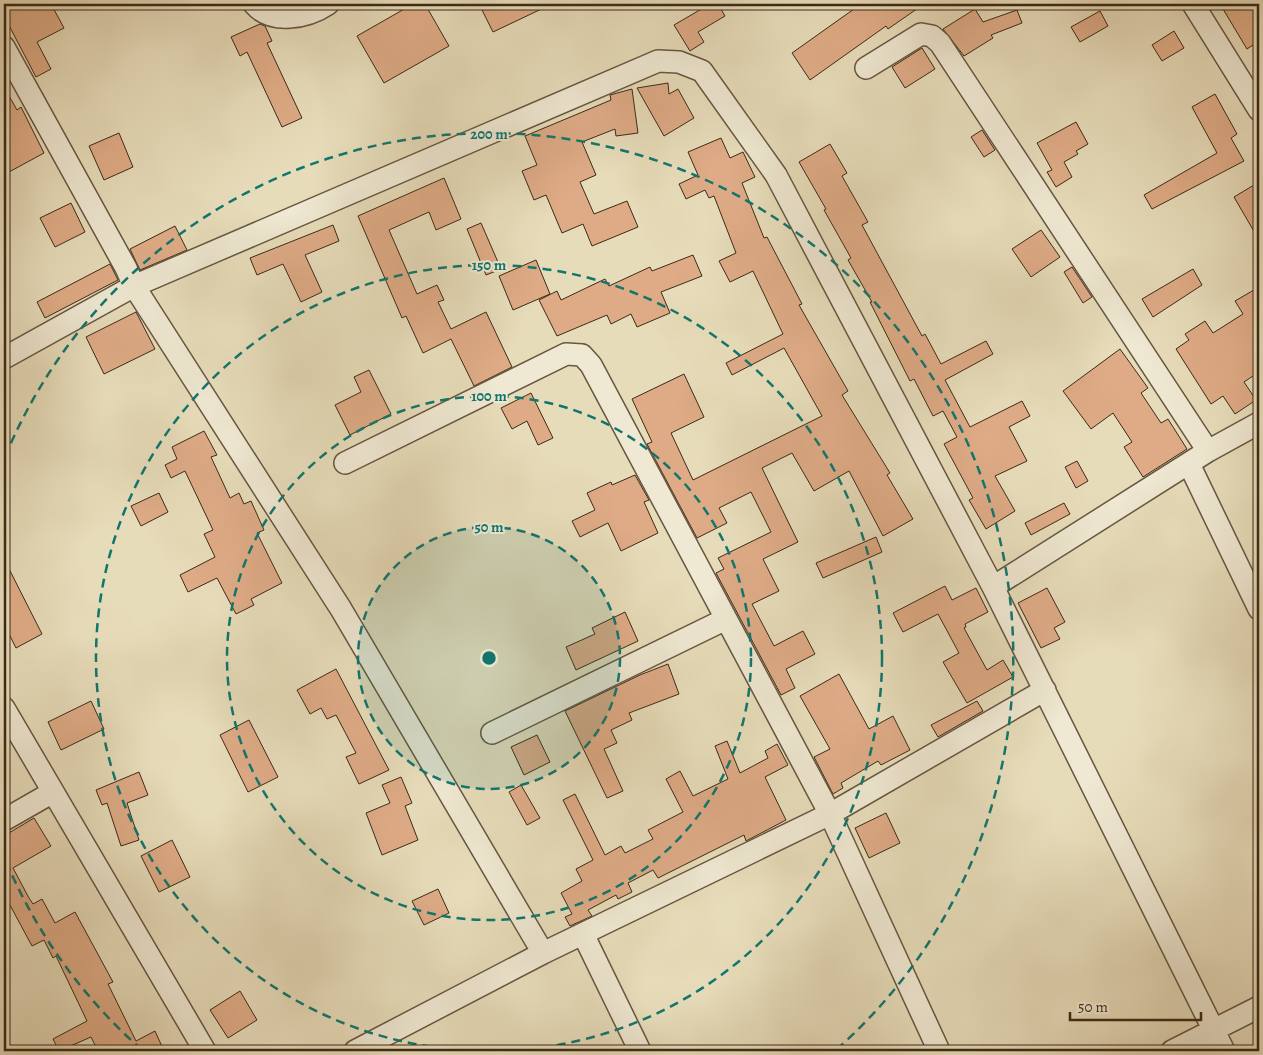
<svg xmlns="http://www.w3.org/2000/svg" width="1263" height="1055" font-family="Alegreya,serif">
	<style>
		.building { fill: #deab86; stroke: #3c2a17 }
		.lines { fill: none; stroke-linecap: round; stroke-linejoin: round }
		.minor-casing { stroke: #675640; stroke-width: 24 }
		.minor { stroke: #efe8d2; stroke-width: 21 }
		.ring { fill: none; stroke: #0f766e; stroke-width: 2.5; stroke-dasharray: 9 6 }
		.centre { fill: #0f766e; stroke: #efe8d2; stroke-width: 2.5 }
		.ring-label { font-size: 15px; text-anchor: middle; font-weight: bold; fill: #0f766e; stroke: #efe8d2; stroke-width: 4; stroke-linejoin: round; paint-order: stroke }
	</style>
	<rect width="100%" height="100%" fill="#e7dcba"/>
	<filter id="stains"><feTurbulence type="fractalNoise" baseFrequency=".004" numOctaves="4"/><feColorMatrix values="0 0 0 0 .2 0 0 0 0 .09 0 0 0 0 .02 0 0 0 .5 -.17"/></filter>
	<radialGradient id="worn" r=".72"><stop offset=".6" stop-color="#630" stop-opacity="0"/><stop offset="1" stop-color="#630" stop-opacity=".3"/></radialGradient>
	<!-- building -->
	<path class="building" d="M4,4H51L64,28L37,42L51,69L36,77L4,16Z
		M413,4H425L449,46L384,83L357,36Z
		M479,4H552L493,32Z
		M710,4H718L725,16L698,32L704,42L690,51L674,25Z
		M861,4H924L888,29L886,26L810,80L792,53Z
		M1220,4H1259V41L1247,49Z
		M975,9L983,22L1017,10L1022,23L991,35L993,38L964,56L943,29Z
		M1100,11L1108,26L1080,42L1071,27Z
		M260,24L265,26L272,41L267,43L302,118L282,127L247,52L240,56L231,37Z
		M1174,31L1184,48L1162,61L1152,45Z
		M922,48L935,69L905,88L892,67Z
		M668,83L669,94L678,89L694,118L664,136L637,88Z
		M4,87L17,110L21,107L44,153L9,172L4,162Z
		M632,89L638,133L616,136L615,129L582,142L596,175L580,182L594,214L627,201L638,227L592,246L583,224L562,233L546,195L534,200L522,171L537,165L525,136L611,100L610,95Z
		M1215,94L1237,134L1231,138L1244,161L1152,209L1144,195L1217,153L1192,107Z
		M1076,122L1088,144L1076,151L1078,154L1064,162L1072,177L1056,187L1047,172L1052,170L1037,143Z
		M982,130L995,150L984,157L971,137Z
		M119,133L133,167L104,180L89,146Z
		M721,138L730,158L743,152L755,177L742,183L764,238L767,237L802,304L799,305L848,391L842,395L890,473L887,475L913,519L883,536L849,471L814,491L792,453L762,468L798,542L763,559L779,591L752,604L774,646L803,631L815,654L786,669L795,688L781,695L716,573L724,569L718,558L771,532L751,492L719,508L727,523L697,538L647,444L652,442L632,399L684,374L704,417L671,433L693,480L822,416L784,348L732,375L726,363L783,334L753,271L730,282L719,261L736,253L714,196L709,198L705,190L686,199L679,184L698,175L688,152Z
		M830,144L847,173L842,176L868,222L862,225L922,336L925,334L941,364L986,341L993,354L945,380L970,427L1022,401L1030,416L1009,427L1027,461L995,476L1015,511L986,529L969,500L973,498L944,444L957,437L943,411L933,416L914,379L910,381L870,302H872L848,260L851,258L824,210L826,209L799,162Z
		M444,178L461,219L436,230L429,212L389,230L417,294L437,285L444,300L438,302L451,329L486,312L512,367L474,386L451,339L423,353L406,316L402,318L358,216Z
		M1259,182V240L1234,197Z
		M71,203L85,232L55,247L40,218Z
		M481,223L501,269L486,275L467,229Z
		M333,225L339,241L305,255L322,292L301,302L283,264L257,275L250,258Z
		M175,226L187,250L140,270L130,249Z
		M1041,230L1060,257L1031,277L1012,249Z
		M693,255L702,276L661,292L670,313L637,327L631,314L611,324L607,315L557,336L539,300L557,291L561,300L605,279L609,286L650,267L652,271Z
		M536,260L550,294L513,310L499,276Z
		M110,264L118,280L45,318L37,302Z
		M1072,267L1092,297L1083,303L1064,272Z
		M1193,269L1202,285L1153,317L1142,299Z
		M1259,287V306L1254,309L1259,318V372L1244,382L1256,400L1235,414L1223,396L1211,404L1176,349L1189,340L1185,334L1205,321L1213,333L1243,314L1235,301Z
		M136,312L155,349L104,374L86,337Z
		M1120,349L1148,388L1141,393L1161,423L1168,419L1187,449L1143,477L1124,447L1132,442L1113,413L1091,429L1063,391Z
		M369,370L391,414L350,435L335,405L361,392L354,377Z
		M531,393L553,438L538,445L527,421L512,429L501,408Z
		M204,431L217,455L211,457L230,498L239,493L244,504L251,501L264,530L257,533L282,583L251,599L254,605L236,614L217,578L188,592L180,575L215,557L204,534L213,530L185,471L171,478L165,465L177,459L172,447Z
		M1077,461L1088,481L1076,488L1065,467Z
		M635,475L649,500L644,502L658,533L621,551L608,523L580,537L572,521L595,510L587,493L611,482L612,485Z
		M159,493L168,512L141,526L131,506Z
		M1064,503L1070,514L1031,535L1025,523Z
		M876,537L882,552L823,578L816,563Z
		M4,559L42,634L16,648L4,624Z
		M945,586L952,600L976,588L988,612L965,624L966,627L964,628L987,670L1003,660L1013,677L967,703L943,662L959,653L938,614L903,632L893,613Z
		M1047,588L1065,622L1054,628L1060,639L1041,648L1018,603Z
		M625,612L638,641L576,670L566,647L595,634L592,628Z
		M668,664L679,694L629,713L632,720L611,730L617,743L604,749L623,791L607,798L565,711L640,675Z
		M336,669L389,770L359,784L346,757L356,753L336,715L327,719L321,708L310,714L297,690Z
		M839,674L869,729L893,716L910,750L881,765L878,761L841,783L843,788L833,794L814,757L830,749L800,696Z
		M91,701L104,729L61,750L48,722Z
		M977,701L983,711L938,737L931,725Z
		M249,720L278,777L248,792L220,735Z
		M537,735L550,762L524,775L511,747Z
		M727,741L740,773L768,758L765,751L777,744L788,765L765,777L786,820L746,841L744,835L658,878L653,870L628,883L632,892L618,899L616,895L588,910L592,916L570,926L565,917L572,914L561,893L582,881L576,869L593,860L563,800L575,794L605,855L621,846L625,853L653,839L648,830L683,812L666,779L680,771L693,796L728,779L715,746Z
		M139,772L148,795L127,803L139,840L121,846L107,803L102,805L96,790Z
		M401,777L412,803L405,806L418,840L382,855L366,813L390,803L382,785Z
		M521,785L540,818L527,825L509,792Z
		M886,813L900,843L869,858L855,828Z
		M34,818L51,846L13,868L29,898L33,904L42,899L55,923L75,912L113,982L108,984L136,1041L155,1031L164,1051H98L91,1037L59,1051L53,1039L87,1021L56,956L53,958L44,940L32,946L4,894V836Z
		M172,840L190,877L159,892L141,856Z
		M438,889L449,913L424,925L412,901Z
		M240,991L257,1020L228,1038L210,1010Z"/>
	<g class="lines">
		<defs>
			<path id="minor" d="M254,4C272,25 307,18 328,4
				M1193,4L1259,110
				M4,47L126,268L134,286L341,609L543,953
				M866,68L921,34L932,36L940,43L1208,451
				M4,358L134,286L658,61L679,62L702,71L776,175L993,587L1224,1051
				M345,463L566,354L582,355L591,365L830,814L939,1051
				M1189,464L1259,609
				M993,587L1208,451L1259,423
				M4,708L205,1051
				M492,733L726,619
				M4,820L53,792
				M583,934L640,1051
				M355,1051L543,953L830,814L1045,690
				M1172,1051L1259,1007"/>
		</defs>
		<!-- minor casing -->
		<use href="#minor" class="minor-casing"/>
		<!-- minor -->
		<use href="#minor" class="minor"/>
	</g>
	<!-- distance rings -->
	<circle cx="489" cy="658" r="131" fill="#0f766e" fill-opacity=".12"/>
	<g class="ring">
		<circle cx="489" cy="658" r="131"/>
		<circle cx="489" cy="658" r="262"/>
		<circle cx="489" cy="658" r="393"/>
		<path d="M142 1050A524 524 0 0 1 5 859M5 457A524 524 0 1 1 836 1050"/>
	</g>
	<circle cx="489" cy="658" r="8" class="centre"/>
	<g class="ring-label">
		<text x="489" y="139">200 m</text>
		<text x="489" y="270">150 m</text>
		<text x="489" y="401">100 m</text>
		<text x="489" y="532">50 m</text>
	</g>
	<!-- margin -->
	<rect width="1263" height="1055" fill="none" stroke="#e7dcba" stroke-width="20"/>
	<rect x="5" y="5" width="1253" height="1045" fill="none" stroke="#3c2a17" stroke-width="2.5"/>
	<rect x="10" y="10" width="1243" height="1035" fill="none" stroke="#3c2a17"/>
	<!-- scale -->
	<path d="M1070 1012v8h131v-8" fill="none" stroke="#3c2a17" stroke-width="2.5"/>
	<text x="1078" y="1012" font-size="15" fill="#3c2a17" stroke="#efe8d2" stroke-width="4" paint-order="stroke">50 m</text>
	<rect width="100%" height="100%" filter="url(#stains)"/>
	<rect width="100%" height="100%" fill="url(#worn)"/>
</svg>
